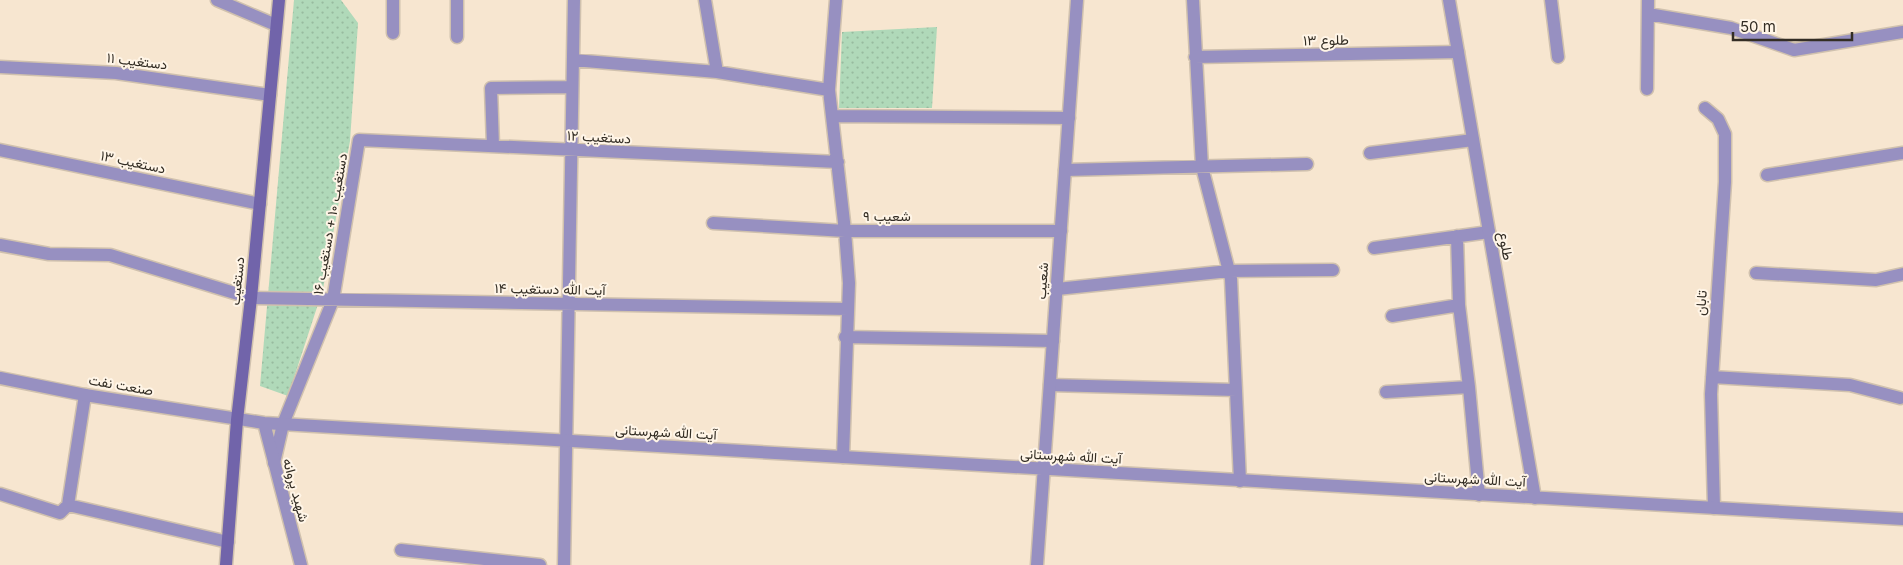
<svg xmlns="http://www.w3.org/2000/svg" width="1903" height="565" font-family="Inter,Vazirmatn,sans-serif">
	<style>
		.park { fill: url(#park-dots) }
		.lines { fill: none; stroke-linecap: round; stroke-linejoin: round }
		.minor-casing { stroke: #d0c1ae; stroke-width: 15 }
		.tertiary-casing { stroke: #d0c1ae; stroke-width: 15 }
		.secondary-casing { stroke: #d0c1ae; stroke-width: 15 }
		.minor { stroke: #9790c1; stroke-width: 12 }
		.tertiary { stroke: #9790c1; stroke-width: 12 }
		.secondary { stroke: #7164aa; stroke-width: 12 }
		.labels { text-anchor: middle; stroke-width: 4; stroke-linejoin: round; paint-order: stroke }
		.street-label { font-size: 14px; fill: #332d24; stroke: #fff5e7 }
	</style>
	<defs>
		<pattern id="park-dots" width="8" height="8" patternUnits="userSpaceOnUse" patternTransform="scale(1.25)"><rect width="8" height="8" fill="#b0d9b9"/><path d="M2 2h.1M6 6h.1" fill="none" stroke="#98bb9f" stroke-width="1.8" stroke-linecap="round"/></pattern>
	</defs>
	<rect width="100%" height="100%" fill="#f7e6d0"/>
	<!-- park -->
	<path class="park" d="M294,0H341L358,23L350,141L323,289L288,396L260,386Z
		M937,27L932,108H839L842,32Z"/>
	<g class="lines">
		<defs>
			<path id="minor" d="M217,0L276,25
				M705,0L717,72
				M836,0L829,90L845,231L849,283L843,457
				M1193,0L1202,167L1231,279L1240,481
				M1551,0L1558,57
				M1648,14L1731,28L1794,50L1903,32
				M393,33V0
				M457,37V0
				M1195,57L1458,52
				M573,60L717,72L829,90
				M0,67L116,73L270,95
				M1647,89L1648,0
				M1705,108L1718,119L1725,134V182L1711,394L1714,508
				M832,116L1069,118
				M493,146L491,88L572,87
				M0,150L260,204
				M1370,153L1473,140
				M1065,170L1307,164
				M1767,175L1903,153
				M713,223L845,231H1061
				M1457,236L1459,305L1469,387L1479,495
				M0,245L49,254L110,255L251,298L848,309
				M1374,248L1489,232
				M1756,273L1876,280L1903,274
				M1057,289L1229,271L1333,270
				M1392,316L1459,305
				M845,337L1053,341
				M1712,377L1850,385L1900,398
				M1050,385L1236,390
				M1386,392L1469,387
				M274,463L283,424L333,300L359,140L838,162
				M0,494L60,513L68,505L228,542
				M68,505L85,395
				M401,550L540,565
				M564,565L574,0"/>
			<path id="tertiary" d="M1449,0L1535,498
				M0,378L85,395L264,423L1903,519
				M264,423L301,565
				M1037,565L1077,0"/>
			<path id="secondary" d="M226,565L237,420L251,298L279,0"/>
		</defs>
		<!-- minor casing -->
		<use href="#minor" class="minor-casing"/>
		<!-- tertiary casing -->
		<use href="#tertiary" class="tertiary-casing"/>
		<!-- secondary casing -->
		<use href="#secondary" class="secondary-casing"/>
		<!-- minor -->
		<use href="#minor" class="minor"/>
		<!-- tertiary -->
		<use href="#tertiary" class="tertiary"/>
		<!-- secondary -->
		<use href="#secondary" class="secondary"/>
	</g>
	<g class="labels">
		<!-- street labels -->
		<g class="street-label">
			<text transform="translate(1326 40) rotate(-1)" y="5">طلوع ۱۳</text>
			<text transform="translate(137 61) rotate(7)" y="5">دستغیب ۱۱</text>
			<text transform="translate(599 137) rotate(3)" y="5">دستغیب ۱۲</text>
			<text transform="translate(133 162) rotate(12)" y="5">دستغیب ۱۳</text>
			<text x="887" y="221">شعیب ۹</text>
			<text transform="translate(330 224) rotate(-80)" y="5">دستغیب ۱۰ + دستغیب ۱۶</text>
			<text transform="translate(1506 246) rotate(80)" y="5">طلوع</text>
			<text transform="translate(237 281) rotate(-84)" y="5">دستغیب</text>
			<text transform="translate(1042 281) rotate(-86)" y="5">شعیب</text>
			<text transform="translate(550 289) rotate(1)" y="5">آیت الله دستغیب ۱۴</text>
			<text transform="translate(1701 303) rotate(-86)" y="5">تابان</text>
			<text transform="translate(121 385) rotate(10)" y="5">صنعت نفت</text>
			<text transform="translate(666 432) rotate(3)" y="5">آیت الله شهرستانی</text>
			<text transform="translate(1071 456) rotate(3)" y="5">آیت الله شهرستانی</text>
			<text transform="translate(1475 479) rotate(3)" y="5">آیت الله شهرستانی</text>
			<text transform="translate(296 490) rotate(75)" y="5">شهید پروانه</text>
		</g>
	</g>
	<!-- scale -->
	<path d="M1733 32v8h119v-8" fill="none" stroke="#332d24" stroke-width="2.5"/>
	<text x="1740" y="32" font-size="15" fill="#332d24" stroke="#fff5e7" stroke-width="4" paint-order="stroke">50 m</text>
</svg>
